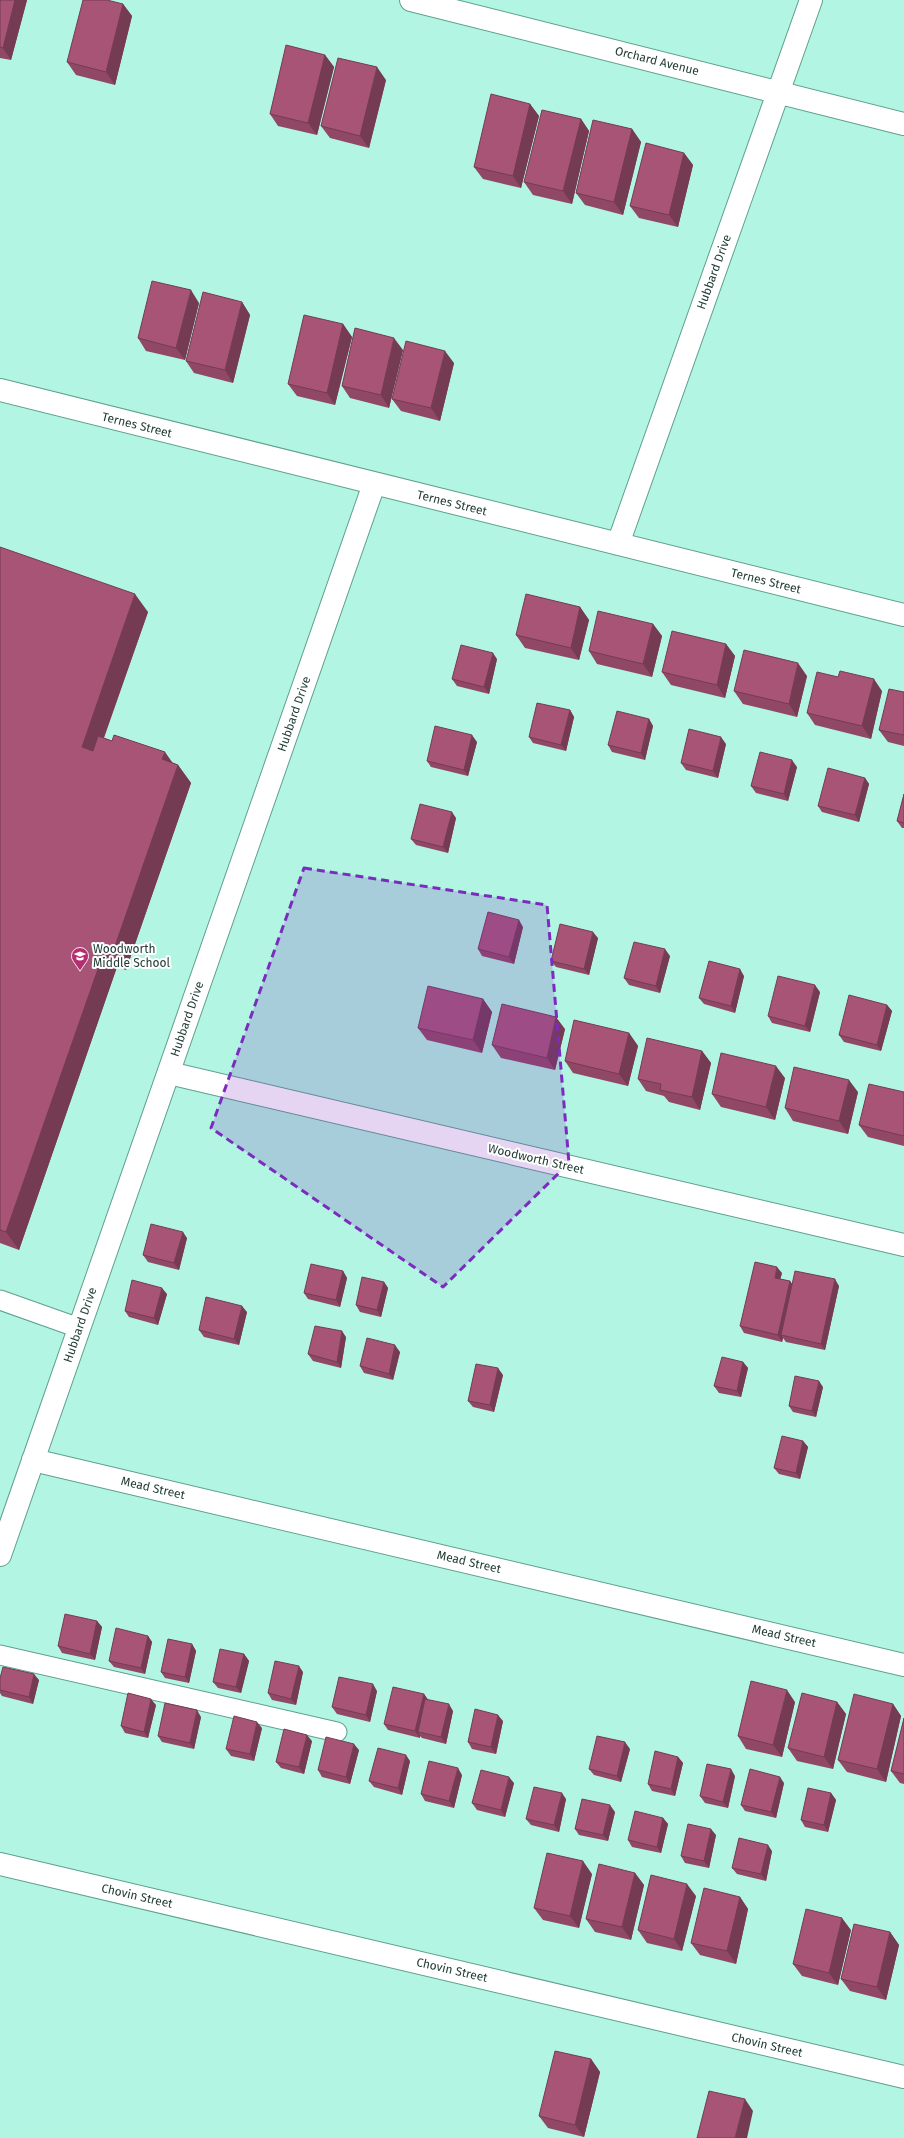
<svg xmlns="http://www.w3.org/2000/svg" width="904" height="2138" font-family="'Fira Sans',sans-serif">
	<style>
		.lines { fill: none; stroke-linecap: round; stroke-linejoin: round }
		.lane-casing { stroke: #5fa08f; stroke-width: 21 }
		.street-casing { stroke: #5fa08f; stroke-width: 24 }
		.secondary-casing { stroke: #5fa08f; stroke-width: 24 }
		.lane { stroke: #fff; stroke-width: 19 }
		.street { stroke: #fff; stroke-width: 22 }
		.secondary { stroke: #fff; stroke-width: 22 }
		.wall { fill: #904866 }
		.shaded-wall { fill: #753b53 }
		.building { fill: #a75477; stroke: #753b53 }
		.marked { fill: #7b2cbf; fill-opacity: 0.2; stroke: #7b2cbf; stroke-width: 3; stroke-dasharray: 8 5; stroke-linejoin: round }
		.labels { text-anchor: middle; stroke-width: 4; stroke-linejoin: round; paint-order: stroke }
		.street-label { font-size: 12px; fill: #223d36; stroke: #fff }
		.poi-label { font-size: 12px; fill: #223d36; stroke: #fff; text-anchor: start }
	</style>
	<rect width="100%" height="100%" fill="#b2f5e2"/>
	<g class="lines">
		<defs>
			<path id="lane" d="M0,1300L79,1328
				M0,1655L337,1732"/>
			<path id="street" d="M411,0L904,124
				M0,390L904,615
				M618,544L811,0
				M169,1073L904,1245
				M33,1460L904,1665
				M0,1864L904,2077"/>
			<path id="secondary" d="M0,1555L374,484"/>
		</defs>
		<!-- lane casing -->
		<use href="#lane" class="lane-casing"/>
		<!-- street casing -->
		<use href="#street" class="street-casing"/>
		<!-- secondary casing -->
		<use href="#secondary" class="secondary-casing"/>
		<!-- lane -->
		<use href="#lane" class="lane"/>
		<!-- street -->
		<use href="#street" class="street"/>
		<!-- secondary -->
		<use href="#secondary" class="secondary"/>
	</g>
	<!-- wall -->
	<path class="wall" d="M0,0H27L11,60L0,58Z
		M123,4L132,16L115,85L76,75L67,62Z
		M325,55L334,67L317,135L278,126L270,114Z
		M386,80L369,148L330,138L321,126Z
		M530,104L539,116L521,188L483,179L474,167Z
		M581,119L589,131L572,204L533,195L524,182Z
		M632,129L641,142L623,215L585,205L576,193Z
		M684,153L693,165L678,227L639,218L630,206Z
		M242,302L250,315L233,383L194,373L186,361Z
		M199,303L185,360L146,351L138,338Z
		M343,324L352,337L335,405L297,396L288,384Z
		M403,350L389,408L350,398L342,386Z
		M454,363L440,421L401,411L392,399Z
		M0,547L148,612L104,738L178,765L191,783L126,970L117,967L19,1250L0,1243Z
		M580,607L589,620L579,660L525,648L516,635Z
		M653,624L662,636L652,677L597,664L589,651Z
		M726,644L735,656L725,698L671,685L662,672Z
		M497,659L489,694L457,686L452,679Z
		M807,676L797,717L743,704L734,691Z
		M838,677L882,691L871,739L815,725L807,713Z
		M904,692V746L888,742L879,730Z
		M570,710L574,717L566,751L533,743L529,737Z
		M649,719L653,726L645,760L612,752L608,745Z
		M477,742L468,776L431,767L427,761Z
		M726,744L718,778L686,770L681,763Z
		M797,767L788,801L756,793L751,786Z
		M865,778L869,784L859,822L822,812L818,806Z
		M904,794V828H902L897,821Z
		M456,818L448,853L416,845L411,839Z
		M523,927L514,964L482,956L478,949Z
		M598,938L589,975L556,967L551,961Z
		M670,956L660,993L629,985L624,978Z
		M744,976L735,1013L704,1004L699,998Z
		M820,992L810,1032L772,1023L768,1016Z
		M483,999L492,1012L482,1053L427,1040L418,1028Z
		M887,1005L892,1011L881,1051L844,1042L839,1035Z
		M565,1029L555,1070L501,1058L492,1045Z
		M629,1033L638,1046L628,1086L573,1073L565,1061Z
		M702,1051L711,1063L700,1110L669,1102L664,1096L646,1091L638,1079Z
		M785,1078L775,1120L721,1107L712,1094Z
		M858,1092L848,1134L793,1121L785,1108Z
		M904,1092V1146L868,1137L859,1125Z
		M187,1238L179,1270L148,1262L143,1255Z
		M343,1271L347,1278L340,1307L308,1299L304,1293Z
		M782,1273L780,1279L790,1281L792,1284L839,1286L825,1350L786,1342L783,1338L782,1342L744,1333L740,1326Z
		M384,1282L388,1288L381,1317L360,1312L356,1305Z
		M167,1294L158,1325L129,1317L125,1311Z
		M247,1312L239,1345L204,1337L199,1330Z
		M346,1337L341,1368L313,1361L308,1354Z
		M400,1352L393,1380L364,1373L360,1366Z
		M743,1362L748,1368L741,1397L719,1393L714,1386Z
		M503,1375L494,1412L473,1407L468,1401Z
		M823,1387L816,1417L793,1412L789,1406Z
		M803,1441L808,1447L800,1479L779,1474L774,1468Z
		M97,1621L102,1627L95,1660L62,1653L58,1646Z
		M148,1636L152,1642L145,1674L114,1667L109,1661Z
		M192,1644L196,1651L189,1683L165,1678L161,1672Z
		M244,1654L249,1661L241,1693L218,1688L213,1682Z
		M303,1672L296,1705L272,1700L268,1693Z
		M0,1678L39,1680L33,1704L2,1696L0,1693Z
		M377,1691L370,1722L337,1714L332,1707Z
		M424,1694L428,1700L453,1711L446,1744L422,1738L420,1736V1738L388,1730L384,1724Z
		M795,1702L782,1757L746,1749L738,1736Z
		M837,1702L846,1714L833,1769L797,1761L788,1748Z
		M893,1704L901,1716L886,1782L847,1772L838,1760Z
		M156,1705L148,1738L125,1733L121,1726Z
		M201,1717L194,1749L162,1742L158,1736Z
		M904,1718V1784L900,1783L891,1771Z
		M503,1721L496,1754L472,1749L468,1742Z
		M262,1728L254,1761L231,1756L226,1749Z
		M312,1741L304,1774L281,1768L276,1762Z
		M630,1749L621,1782L594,1775L589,1769Z
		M359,1750L350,1784L322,1777L318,1770Z
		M678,1757L683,1763L675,1796L652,1791L648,1784Z
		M410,1761L402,1795L374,1787L369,1781Z
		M462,1775L454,1808L425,1801L421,1794Z
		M735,1776L728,1808L705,1803L700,1796Z
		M514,1783L505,1817L477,1810L472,1803Z
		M784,1783L776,1818L745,1811L741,1805Z
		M831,1793L836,1800L828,1832L805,1827L801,1820Z
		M566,1799L559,1832L531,1825L526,1819Z
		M615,1812L608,1841L579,1835L575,1829Z
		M663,1818L668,1824L661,1853L632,1847L628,1840Z
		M716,1835L709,1868L685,1863L681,1856Z
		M772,1851L766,1881L737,1874L732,1868Z
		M635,1873L644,1885L631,1940L595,1932L586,1919Z
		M592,1874L579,1928L543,1920L534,1908Z
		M696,1896L682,1951L647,1943L638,1930Z
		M740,1897L748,1909L736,1964L700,1955L691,1943Z
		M851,1930L838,1985L802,1976L793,1964Z
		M890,1932L899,1945L886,2000L850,1991L841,1979Z
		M591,2059L600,2072L584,2137L548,2128L539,2116Z"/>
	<!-- shaded-wall -->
	<path class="shaded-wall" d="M15,0H27L11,60L3,48Z
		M123,4L132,16L115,85L106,72Z
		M325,55L334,67L317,135L308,123Z
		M377,67L386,80L369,148L360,136Z
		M530,104L539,116L521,188L513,176Z
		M581,119L589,131L572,204L563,191Z
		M632,129L641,142L623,215L614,202Z
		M684,153L693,165L678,227L669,215Z
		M191,290L199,303L185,360L176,348Z
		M242,302L250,315L233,383L225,370Z
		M343,324L352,337L335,405L327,393Z
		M394,338L403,350L389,408L381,395Z
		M445,351L454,363L440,421L431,408Z
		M135,594L148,612L94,765L82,747Z
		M580,607L589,620L579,660L571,648Z
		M653,624L662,636L652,677L643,664Z
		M726,644L735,656L725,698L717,685Z
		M493,653L497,659L489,694L484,687Z
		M798,663L807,676L797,717L789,704Z
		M874,679L882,691L871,739L862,726Z
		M570,710L574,717L566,751L561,745Z
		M649,719L653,726L645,760L641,753Z
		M472,735L477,742L468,776L464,770Z
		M721,737L726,744L718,778L713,771Z
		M165,752L177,769L178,765L191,783L126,970L113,952L162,759Z
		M792,760L797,767L788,801L784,794Z
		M865,778L869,784L859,822L855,815Z
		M452,812L456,818L448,853L443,847Z
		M519,920L523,927L514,964L509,957Z
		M593,932L598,938L589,975L584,969Z
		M105,949L117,967L19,1250L6,1232Z
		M665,949L670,956L660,993L656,986Z
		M740,969L744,976L735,1013L731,1006Z
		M815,985L820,992L810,1032L805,1026Z
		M483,999L492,1012L482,1053L473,1040Z
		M887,1005L892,1011L881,1051L877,1045Z
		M556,1017L565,1029L555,1070L547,1058Z
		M629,1033L638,1046L628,1086L619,1074Z
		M702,1051L711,1063L700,1110L692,1097Z
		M776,1066L785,1078L775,1120L766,1107Z
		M849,1080L858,1092L848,1134L839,1121Z
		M183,1232L187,1238L179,1270L174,1263Z
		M777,1267L782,1273L779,1284L775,1278Z
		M343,1271L347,1278L340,1307L336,1300Z
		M835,1279L839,1286L825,1350L821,1344Z
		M790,1281L794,1287L781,1335L783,1338L782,1342L778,1335Z
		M384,1282L388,1288L381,1317L377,1310Z
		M162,1288L167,1294L158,1325L154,1318Z
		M242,1306L247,1312L239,1345L234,1339Z
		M342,1331L346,1337L341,1368L337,1362Z
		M395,1345L400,1352L393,1380L389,1374Z
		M743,1362L748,1368L741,1397L737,1391Z
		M498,1368L503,1375L494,1412L490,1405Z
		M819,1381L823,1387L816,1417L812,1411Z
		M803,1441L808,1447L800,1479L796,1473Z
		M97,1621L102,1627L95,1660L90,1654Z
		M148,1636L152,1642L145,1674L141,1668Z
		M192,1644L196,1651L189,1683L185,1677Z
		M244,1654L249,1661L241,1693L236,1687Z
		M299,1666L303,1672L296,1705L291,1699Z
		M34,1674L39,1680L33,1704L29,1697Z
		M373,1684L377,1691L370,1722L366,1715Z
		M787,1690L795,1702L782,1757L773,1745Z
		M424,1694L429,1701L418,1732L420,1736V1738L415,1731Z
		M151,1699L156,1705L148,1738L144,1732Z
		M837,1702L846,1714L833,1769L824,1757Z
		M449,1704L453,1711L446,1744L441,1737Z
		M893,1704L901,1716L886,1782L877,1769Z
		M197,1710L201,1717L194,1749L190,1743Z
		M498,1715L503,1721L496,1754L491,1747Z
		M257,1722L262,1728L254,1761L250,1754Z
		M307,1735L312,1741L304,1774L299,1767Z
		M625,1742L630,1749L621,1782L617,1776Z
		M354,1744L359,1750L350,1784L346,1777Z
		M406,1755L410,1761L402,1795L398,1788Z
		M678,1757L683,1763L675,1796L671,1789Z
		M458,1768L462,1775L454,1808L449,1801Z
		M731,1769L735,1776L728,1808L723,1802Z
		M509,1777L514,1783L505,1817L501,1810Z
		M780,1777L784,1783L776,1818L771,1812Z
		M562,1793L566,1799L559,1832L554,1825Z
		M831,1793L836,1800L828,1832L824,1825Z
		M610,1805L615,1812L608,1841L603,1835Z
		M663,1818L668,1824L661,1853L657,1847Z
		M711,1829L716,1835L709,1868L704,1861Z
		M768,1845L772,1851L766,1881L761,1874Z
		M583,1861L592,1874L579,1928L570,1916Z
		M635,1873L644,1885L631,1940L622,1927Z
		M687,1884L696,1896L682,1951L674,1939Z
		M740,1897L748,1909L736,1964L727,1951Z
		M842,1918L851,1930L838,1985L829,1973Z
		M890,1932L899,1945L886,2000L877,1987Z
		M591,2059L600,2072L584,2137L575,2125Z
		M745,2099L753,2111L747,2138H735Z"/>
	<!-- building -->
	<path class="building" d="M0,0H15L3,48L0,47Z
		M83,0H107L123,4L106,72L67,62Z
		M286,45L325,55L308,123L270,114Z
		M338,58L377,67L360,136L321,126Z
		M491,94L530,104L513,176L474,167Z
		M542,110L581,119L563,191L524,182Z
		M593,120L632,129L614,202L576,193Z
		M646,143L684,153L669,215L630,206Z
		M152,281L191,290L176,348L138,338Z
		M203,292L242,302L225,370L186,361Z
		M304,315L343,324L327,393L288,384Z
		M355,328L394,338L381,395L342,386Z
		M406,341L445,351L431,408L392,399Z
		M0,547L135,594L82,747L93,751L98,736L112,741L114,735L165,752L162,759L178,765L113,952L105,949L6,1232L0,1230Z
		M526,594L580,607L571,648L516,635Z
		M598,611L653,624L643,664L589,651Z
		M672,631L726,644L717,685L662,672Z
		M461,645L493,653L484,687L452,679Z
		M744,650L798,663L789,704L734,691Z
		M840,671L874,679L862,726L807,713L817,672L838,677Z
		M889,689L904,692V735L879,730Z
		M537,703L570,710L561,745L529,737Z
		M617,711L649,719L641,753L608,745Z
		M435,726L472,735L464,770L427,761Z
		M689,729L721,737L713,771L681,763Z
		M760,752L792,760L784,794L751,786Z
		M828,768L865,778L855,815L818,806Z
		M904,794V823L897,821Z
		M420,804L452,812L443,847L411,839Z
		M488,912L519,920L509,957L478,949Z
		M560,924L593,932L584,969L551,961Z
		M634,942L665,949L656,986L624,978Z
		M709,961L740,969L731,1006L699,998Z
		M778,976L815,985L805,1026L768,1016Z
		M428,986L483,999L473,1040L418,1028Z
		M849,995L887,1005L877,1045L839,1035Z
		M502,1004L556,1017L547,1058L492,1045Z
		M574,1020L629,1033L619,1074L565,1061Z
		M647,1038L702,1051L692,1097L660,1090L661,1084L638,1079Z
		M721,1053L776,1066L766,1107L712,1094Z
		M794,1067L849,1080L839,1121L785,1108Z
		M869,1084L904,1092V1136L859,1125Z
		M151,1224L183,1232L174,1263L143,1255Z
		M755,1262L777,1267L775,1278L790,1281L778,1335L740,1326Z
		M311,1264L343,1271L336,1300L304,1293Z
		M795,1271L835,1279L821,1344L781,1335Z
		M362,1277L384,1282L377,1310L356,1305Z
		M132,1280L162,1288L154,1318L125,1311Z
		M206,1297L242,1306L234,1339L199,1330Z
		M315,1326L342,1331L337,1362L308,1354Z
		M367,1338L395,1345L389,1374L360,1366Z
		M722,1357L743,1362L737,1391L714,1386Z
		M476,1364L498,1368L490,1405L468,1401Z
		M795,1376L819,1381L812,1411L789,1406Z
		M782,1436L803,1441L796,1473L774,1468Z
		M65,1614L97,1621L90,1654L58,1646Z
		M116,1628L148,1636L141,1668L109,1661Z
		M168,1639L192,1644L185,1677L161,1672Z
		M220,1649L244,1654L236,1687L213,1682Z
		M275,1661L299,1666L291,1699L268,1693Z
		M3,1667L34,1674L29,1697L0,1690V1678Z
		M339,1677L373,1684L366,1715L332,1707Z
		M751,1681L787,1690L773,1745L738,1736Z
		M393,1687L424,1694L415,1731L384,1724Z
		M128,1693L151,1699L144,1732L121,1726Z
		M802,1693L837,1702L824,1757L788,1748Z
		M854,1694L893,1704L877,1769L838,1760Z
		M425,1699L449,1704L441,1737L418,1732Z
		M165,1703L197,1710L190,1743L158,1736Z
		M475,1709L498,1715L491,1747L468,1742Z
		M234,1716L257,1722L250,1754L226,1749Z
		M904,1718V1774L891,1771Z
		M284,1729L307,1735L299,1767L276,1762Z
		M597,1736L625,1742L617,1776L589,1769Z
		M326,1737L354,1744L346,1777L318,1770Z
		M378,1748L406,1755L398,1788L369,1781Z
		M655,1751L678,1757L671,1789L648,1784Z
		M429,1761L458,1768L449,1801L421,1794Z
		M707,1764L731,1769L723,1802L700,1796Z
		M750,1769L780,1777L771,1812L741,1805Z
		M481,1770L509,1777L501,1810L472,1803Z
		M534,1787L562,1793L554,1825L526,1819Z
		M808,1788L831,1793L824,1825L801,1820Z
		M582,1799L610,1805L603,1835L575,1829Z
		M635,1811L663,1818L657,1847L628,1840Z
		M688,1824L711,1829L704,1861L681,1856Z
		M739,1838L768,1845L761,1874L732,1868Z
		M547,1853L583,1861L570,1916L534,1908Z
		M599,1864L635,1873L622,1927L586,1919Z
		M651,1875L687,1884L674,1939L638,1930Z
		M704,1888L740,1897L727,1951L691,1943Z
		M806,1909L842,1918L829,1973L793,1964Z
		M854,1924L890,1932L877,1987L841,1979Z
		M555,2051L591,2059L575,2125L539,2116Z
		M709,2091L745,2099L735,2138H697Z"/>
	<!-- marked area -->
	<path class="marked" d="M304,868L547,905L569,1163L443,1287L211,1128Z"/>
	<!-- icons -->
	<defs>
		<symbol id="school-pin" viewBox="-11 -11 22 30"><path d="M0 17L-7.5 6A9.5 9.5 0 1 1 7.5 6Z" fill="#b52e71" stroke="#fff"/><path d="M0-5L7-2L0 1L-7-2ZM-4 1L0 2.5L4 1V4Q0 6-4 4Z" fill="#fff"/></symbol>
	</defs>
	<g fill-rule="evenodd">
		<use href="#school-pin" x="70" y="946" width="20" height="27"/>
	</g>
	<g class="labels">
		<!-- street labels -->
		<g class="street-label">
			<text transform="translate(657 61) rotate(14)" y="4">Orchard Avenue</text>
			<text transform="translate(714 272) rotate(-70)" y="4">Hubbard Drive</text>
			<text transform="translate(137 425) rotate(14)" y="4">Ternes Street</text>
			<text transform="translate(452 503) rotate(14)" y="4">Ternes Street</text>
			<text transform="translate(766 581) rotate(14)" y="4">Ternes Street</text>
			<text transform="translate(294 714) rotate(-71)" y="4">Hubbard Drive</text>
			<text transform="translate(187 1019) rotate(-71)" y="4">Hubbard Drive</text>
			<text transform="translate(536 1159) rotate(13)" y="4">Woodworth Street</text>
			<text transform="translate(80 1325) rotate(-71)" y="4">Hubbard Drive</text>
			<text transform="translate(153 1488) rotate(13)" y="4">Mead Street</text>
			<text transform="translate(469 1562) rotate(13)" y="4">Mead Street</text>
			<text transform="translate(784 1636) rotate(13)" y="4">Mead Street</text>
			<text transform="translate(137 1896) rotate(13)" y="4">Chovin Street</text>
			<text transform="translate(452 1970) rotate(13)" y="4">Chovin Street</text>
			<text transform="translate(767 2045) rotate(13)" y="4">Chovin Street</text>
		</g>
		<!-- poi labels -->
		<g class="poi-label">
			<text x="93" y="953">Woodworth<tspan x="93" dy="14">Middle School</tspan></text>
		</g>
	</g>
</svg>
